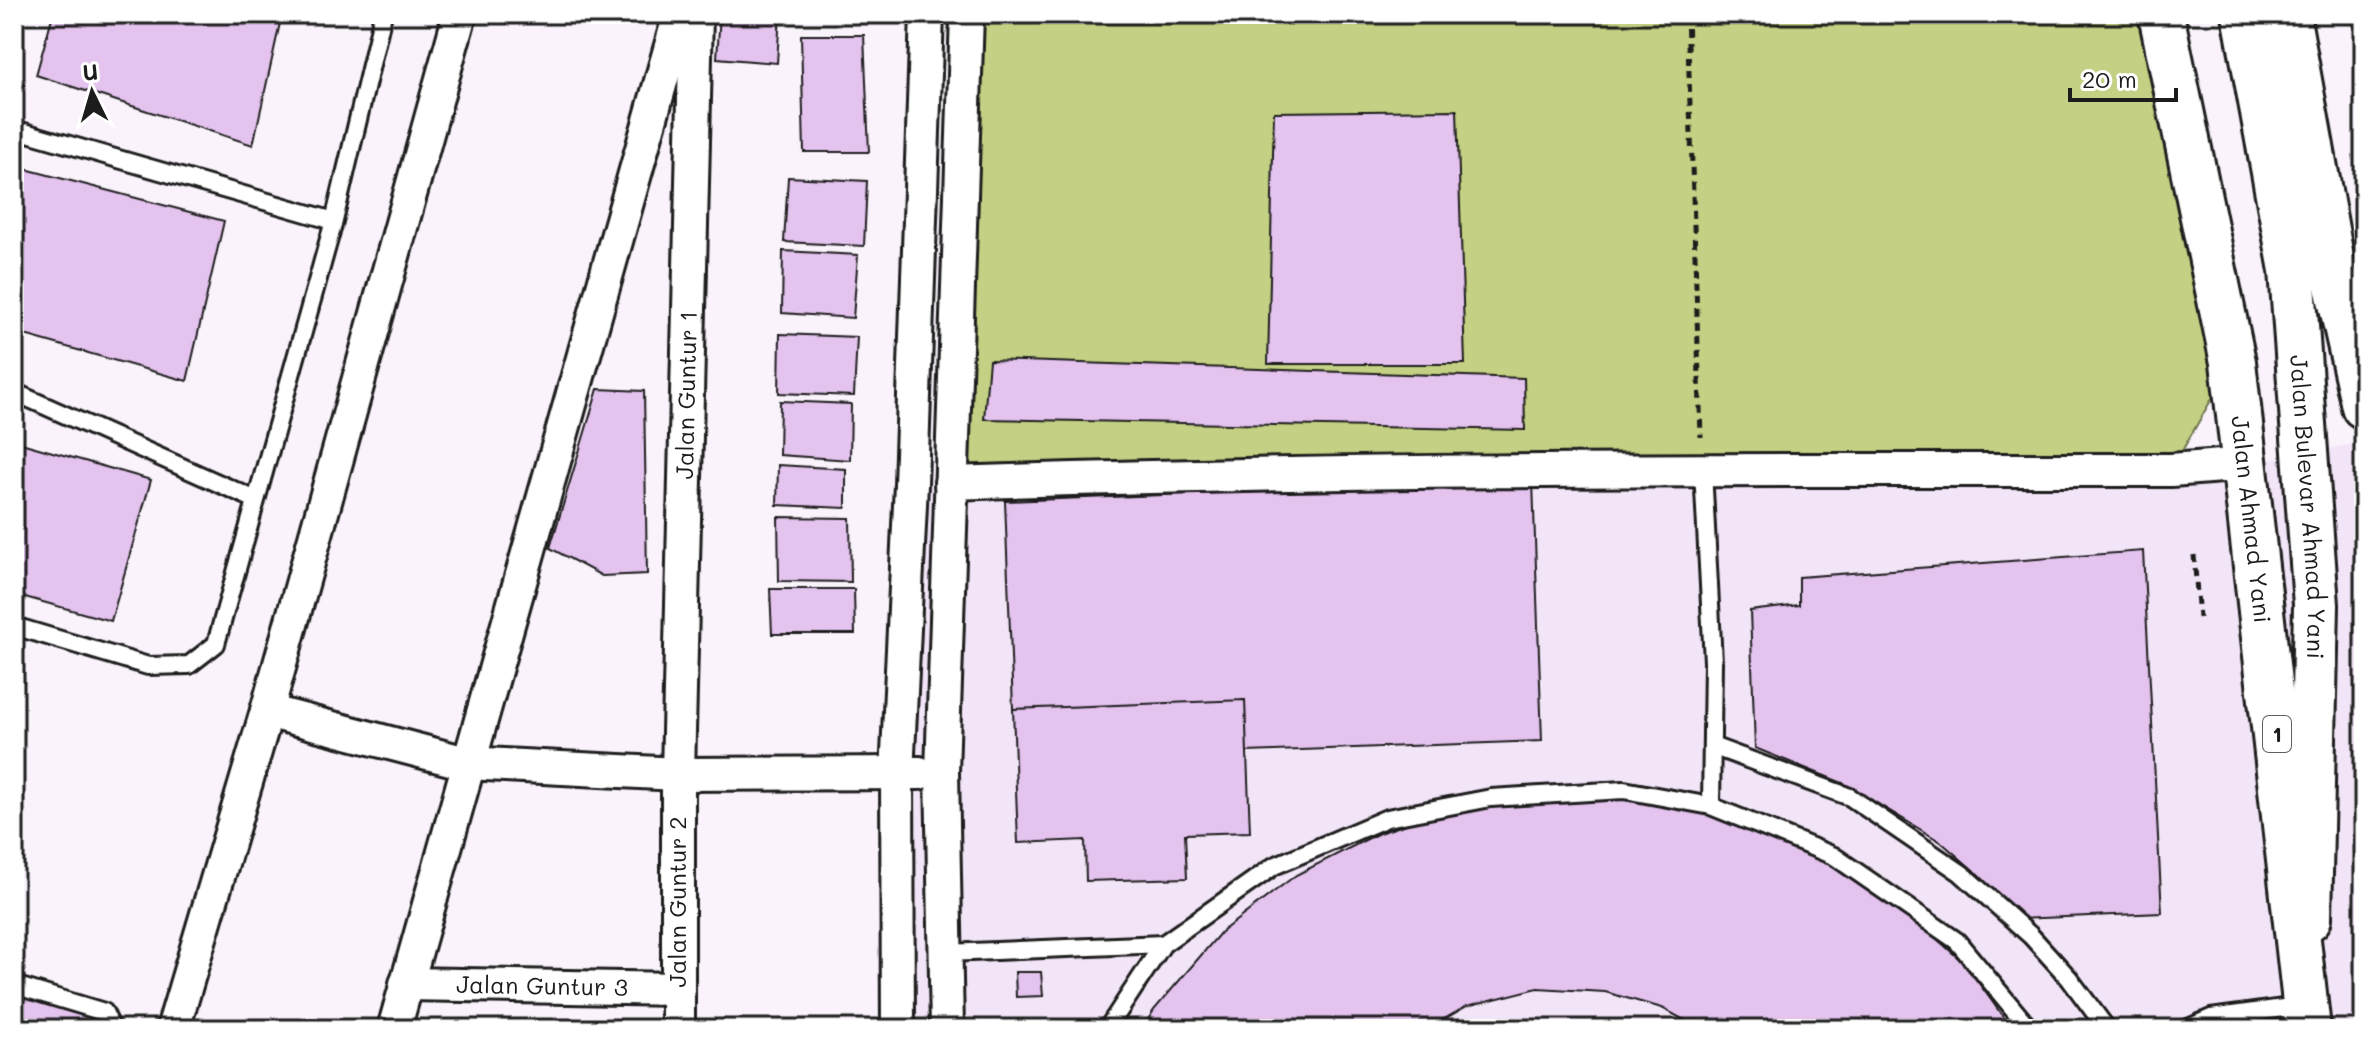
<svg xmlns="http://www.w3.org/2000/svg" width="2378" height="1043" font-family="Mali,sans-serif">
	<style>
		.built { fill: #f3e5f8 }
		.green { fill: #c4d083; stroke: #707650; stroke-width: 2 }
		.building { fill: #e4c3ef; stroke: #1c1c1c; stroke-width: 2 }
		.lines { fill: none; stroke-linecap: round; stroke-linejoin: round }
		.lane-casing { stroke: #1c1c1c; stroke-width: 22 }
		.street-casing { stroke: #1c1c1c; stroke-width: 38 }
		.primary-casing { stroke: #1c1c1c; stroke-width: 50 }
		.highway-casing { stroke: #1c1c1c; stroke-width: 50 }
		.path { stroke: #1c1c1c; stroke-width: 5; stroke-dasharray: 8 6; stroke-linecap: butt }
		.lane { stroke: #fff; stroke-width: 16 }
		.street { stroke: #fff; stroke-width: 32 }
		.primary { stroke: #fff; stroke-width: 44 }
		.highway { stroke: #fff; stroke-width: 44 }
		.labels { text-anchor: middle; stroke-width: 6; stroke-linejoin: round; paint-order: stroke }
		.shield { fill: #fff; stroke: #606060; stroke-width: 2 }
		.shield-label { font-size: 22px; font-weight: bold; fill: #1c1c1c }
		.street-label { font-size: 24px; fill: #1c1c1c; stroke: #fff }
	</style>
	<rect width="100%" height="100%" fill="#faf3fc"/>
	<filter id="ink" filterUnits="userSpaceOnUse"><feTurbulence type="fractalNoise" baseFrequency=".0125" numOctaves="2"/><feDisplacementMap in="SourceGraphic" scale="16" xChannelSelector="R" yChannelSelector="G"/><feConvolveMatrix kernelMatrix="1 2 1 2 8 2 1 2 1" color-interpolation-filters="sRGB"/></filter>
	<g filter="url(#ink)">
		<!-- built -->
		<path class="built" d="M2364,442V1029H898L911,484L1541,472L2247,464Z"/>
		<!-- green -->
		<path class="green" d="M967,14H2161L2233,362L2171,470L951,483Z"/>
		<!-- building -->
		<path class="building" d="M53,14H282L253,145L36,75Z
			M720,14H780L777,63L717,58Z
			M801,35H864L869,152H804Z
			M1457,110L1465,364H1268L1274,112Z
			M14,166L224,221L187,381L14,332Z
			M788,177L867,181L864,246L784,242Z
			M783,251L858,255L853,318L782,313Z
			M780,334L857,337L854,396L779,393Z
			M989,360L1524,378L1525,430L984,419Z
			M598,389L644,391L647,574L602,576L550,548Z
			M780,401L851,404L850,460L779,455Z
			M14,441L151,480L111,621L14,594Z
			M778,465L846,469V508L777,505Z
			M1533,481L1542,741L1247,752L1245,700L1013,709L1005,501Z
			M778,517L850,518L851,582L779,581Z
			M2143,551L2162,913L2020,919L1979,875L1941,842L1845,784L1755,748L1750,611L1799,605V577Z
			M770,589H854L855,634H772Z
			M1245,700L1250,832L1185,834L1187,878L1086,881L1085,840L1018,843L1013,709Z
			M1640,797L1729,818L1819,857L1900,906L1965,964L2012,1029H1701L1662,1008L1605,992L1538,988L1467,1006L1427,1029H1142L1154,1010L1221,932L1296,875L1379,833L1459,807Z
			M1015,972H1041L1043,996L1016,997Z
			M14,991L102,1016L98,1029H14Z"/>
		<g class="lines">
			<defs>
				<path id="lane" d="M14,129L334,221
					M14,392L256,500
					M1703,470L1713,662L1711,806
					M14,626L148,666L189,665L216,644L334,221L383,14
					M1712,746L1850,797L1961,873L2031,936L2069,978L2107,1029
					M946,953L1163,944
					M14,985L104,1012L112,1029
					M1107,1029L1163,944L1274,866L1387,818L1491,798L1624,790L1711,806L1834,856L1957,941L2030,1029
					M2186,1029L2211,1018L2305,1005"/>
				<g id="street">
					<path d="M951,483C1357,468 1764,470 2171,470L2247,464"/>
					<path d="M267,711L460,14"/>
					<path id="s1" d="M406,984L678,989"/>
					<path d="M173,1029L267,711L466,763L678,774L919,773"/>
					<path d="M394,1029L680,14"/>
					<path id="s2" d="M678,1029V774L696,14"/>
					<path d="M898,1029L897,774L911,484L927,14"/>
					<path d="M947,1029L942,772L967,14"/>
				</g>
				<g id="primary">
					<path id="s3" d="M2245,14L2292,270L2316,605L2309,918"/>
					<path d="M2287,14L2332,263L2364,406"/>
				</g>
				<g id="highway">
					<path id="s4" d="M2161,14L2233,362L2308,1029"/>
				</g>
			</defs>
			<!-- lane casing -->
			<use href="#lane" class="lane-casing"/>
			<!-- street casing -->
			<use href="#street" class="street-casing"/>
			<!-- primary casing -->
			<use href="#primary" class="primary-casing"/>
			<!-- highway casing -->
			<use href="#highway" class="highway-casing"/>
			<!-- path -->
			<path class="path" d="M1687,14L1701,437
				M2194,555L2199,618"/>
			<!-- lane -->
			<use href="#lane" class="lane"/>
			<!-- street -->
			<use href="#street" class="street"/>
			<!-- primary -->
			<use href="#primary" class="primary"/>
			<!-- highway -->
			<use href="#highway" class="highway"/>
		</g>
	</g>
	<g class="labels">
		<!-- shield labels -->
		<rect class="shield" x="2263" y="716" width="28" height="36" rx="6"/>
		<g class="shield-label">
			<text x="2277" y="742">1</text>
		</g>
		<!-- street labels -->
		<g class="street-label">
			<text dy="8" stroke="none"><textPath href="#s2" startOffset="634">Jalan Guntur 1</textPath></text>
			<text dy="8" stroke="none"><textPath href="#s3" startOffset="498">Jalan Bulevar Ahmad Yani</textPath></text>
			<text dy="8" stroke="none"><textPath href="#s4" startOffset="514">Jalan Ahmad Yani</textPath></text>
			<text transform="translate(678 902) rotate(-90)" y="8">Jalan Guntur 2</text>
			<text dy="8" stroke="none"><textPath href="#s1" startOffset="136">Jalan Guntur 3</textPath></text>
		</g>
	</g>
	<!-- margin -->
	<rect width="2378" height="1043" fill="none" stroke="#fff" stroke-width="48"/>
	<rect x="24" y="24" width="2330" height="995" fill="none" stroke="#1c1c1c" stroke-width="3" filter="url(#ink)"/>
	<!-- north arrow -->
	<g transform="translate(92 92) rotate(355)" stroke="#ffffff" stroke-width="6" paint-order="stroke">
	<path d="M0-6L14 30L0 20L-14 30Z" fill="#1c1c1c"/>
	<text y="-12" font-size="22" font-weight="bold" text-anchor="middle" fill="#1c1c1c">U</text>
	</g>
	<!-- scale -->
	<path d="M2070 88v12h106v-12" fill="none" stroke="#1c1c1c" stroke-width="4"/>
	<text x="2082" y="88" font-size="24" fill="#1c1c1c" stroke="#ffffff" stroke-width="6" paint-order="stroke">20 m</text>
</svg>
